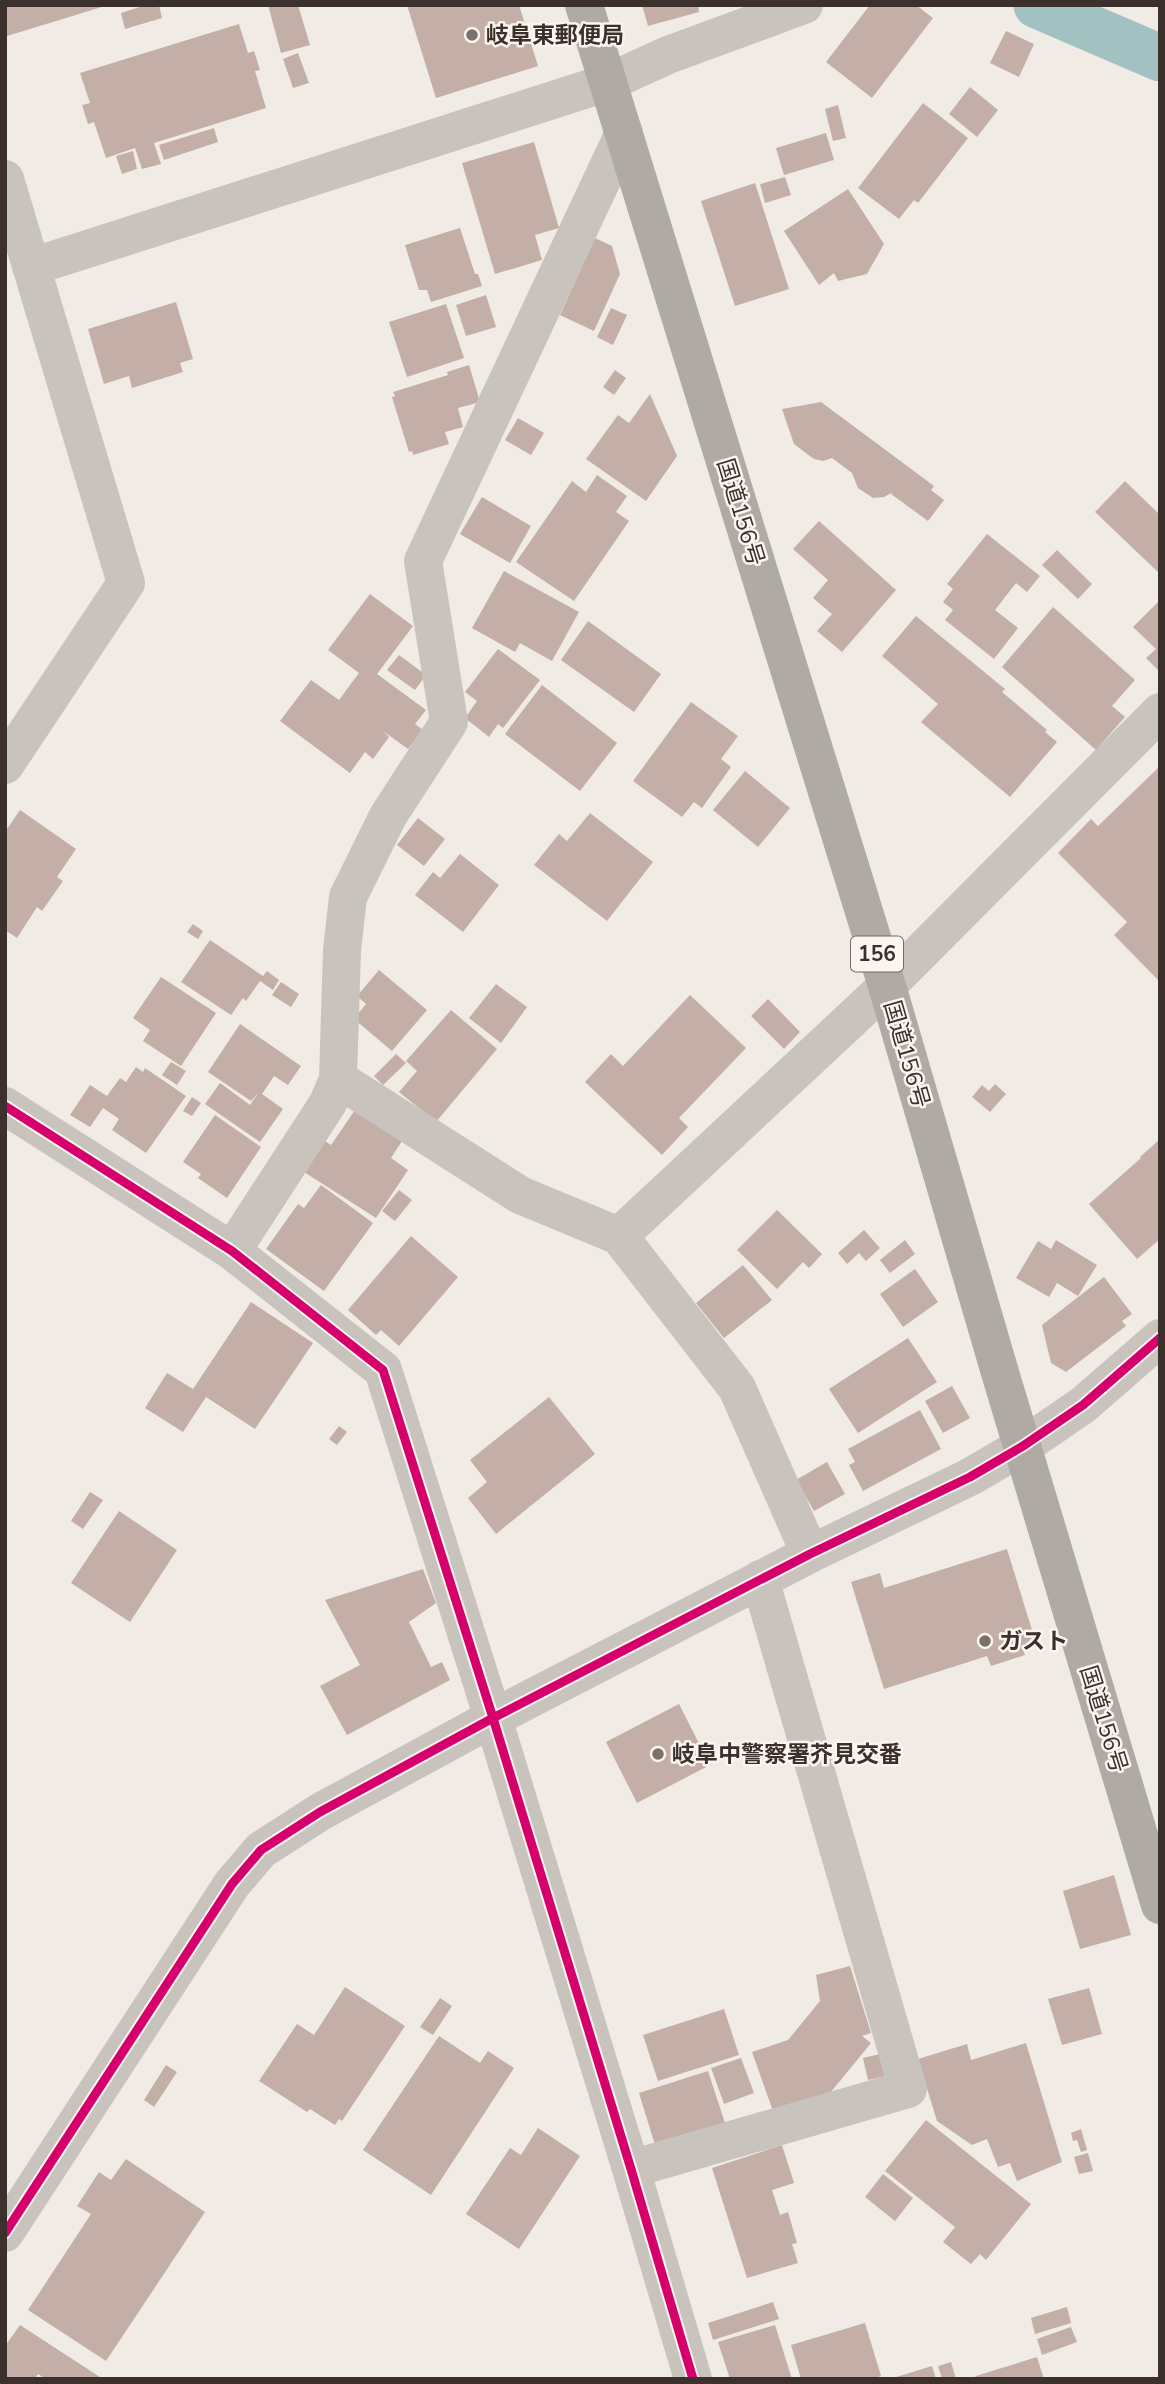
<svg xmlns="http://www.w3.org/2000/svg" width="1165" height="2384" font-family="'Nunito Sans','Noto Sans JP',sans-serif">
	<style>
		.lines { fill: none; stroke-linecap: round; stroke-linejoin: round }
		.canal { stroke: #a1c2c1; stroke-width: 47 }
		.building { fill: #c3afa7 }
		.minor { stroke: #c9c3be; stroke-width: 38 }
		.highway { stroke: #afaaa4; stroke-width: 38 }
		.cycleway-casing { stroke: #fbf5ee; stroke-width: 13 }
		.cycleway { stroke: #d6006c; stroke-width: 9 }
		.poi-dot { fill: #7a716c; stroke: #fbf5ee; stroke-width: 2.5 }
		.labels { text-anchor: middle; stroke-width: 5; stroke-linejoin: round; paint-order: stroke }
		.shield { fill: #fbf5ee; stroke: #756b66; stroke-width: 2 }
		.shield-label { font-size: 21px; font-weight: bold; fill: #3b302b }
		.poi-label { font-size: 23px; font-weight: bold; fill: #3b302b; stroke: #fbf5ee; text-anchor: start }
		.street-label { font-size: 23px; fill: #3b302b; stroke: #fbf5ee }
	</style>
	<rect width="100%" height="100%" fill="#f0ebe5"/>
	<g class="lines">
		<!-- canal -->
		<path class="canal" d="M1037,5L1160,58"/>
	</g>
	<!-- building -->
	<path class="building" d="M5,5H105V6L7,36Z
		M146,5H159L162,18L125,29L121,13Z
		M268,5H298L310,45L281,53Z
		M407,5H519L538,66L436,98Z
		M642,5H698L699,12L648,26Z
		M870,5H916L933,18L872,98L826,62Z
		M239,24L248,53L254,51L260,70L255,71L266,108L154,143L161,164L142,169L135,148L106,158L94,122L88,124L82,105L90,103L80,73Z
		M1006,31L1034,44L1019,77L990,63Z
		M298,53L309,83L293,88L283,59Z
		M970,87L998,110L977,137L949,114Z
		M923,103L968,138L918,203L914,200L899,219L858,188Z
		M838,105L846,138L833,141L825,109Z
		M214,128L218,142L164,160L159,145Z
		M826,133L834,160L784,175L776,148Z
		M534,142L559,228L535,235L542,260L495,274L462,163Z
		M133,151L137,169L122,174L116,156Z
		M785,177L791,195L765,203L760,184Z
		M755,183L789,289L735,306L701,201Z
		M848,189L884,244L867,274L838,281L834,273L819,285L784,231Z
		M460,228L475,274H478L482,286L431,302L427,290H419L405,245Z
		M595,238L612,246L620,274L594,331L560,315Z
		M486,295L496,327L466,336L456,305Z
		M176,302L193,359L180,363L183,372L132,388L129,376L104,384L88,329Z
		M446,304L464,358L407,377L389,322Z
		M611,308L627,315L613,345L597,337Z
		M469,365L480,402L458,408L463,427L445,432L449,444L413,455L412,451L409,452L392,397L395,396L393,392L448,375L447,372Z
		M615,370L626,378L614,395L603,387Z
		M650,394L677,456L646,501L586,459L618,415L629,423Z
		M821,402L934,486L931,490L944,500L928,521L891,494L893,492L884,497L873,498L858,488L852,473L832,458L823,461L814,459L794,444L782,409Z
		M518,418L544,433L531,455L505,440Z
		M597,475L627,496L616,512L629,521L574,601L516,562L572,481L586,492Z
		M1125,481L1160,515V574L1095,512Z
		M482,497L531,526L510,563L460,534Z
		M819,521L896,590L842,652L817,631L832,614L813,598L828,580L793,549Z
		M987,534L1040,576L1027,592L1016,583L995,610L1018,628L994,659L945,620L953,610L943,602L953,589L947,584Z
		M1057,550L1092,584L1078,599L1042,565Z
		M504,571L579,612L552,661L520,643L515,652L472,628Z
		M370,594L413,626L377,674L426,710L415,724L423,730L408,749L383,731L389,737L373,759L365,752L350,773L280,721L311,680L339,700L359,673L328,650Z
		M1160,600V672L1146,658L1156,649L1133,627Z
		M1053,607L1135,680L1112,706L1125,717L1096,750L1002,667Z
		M916,616L1005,689L1002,692L1047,730L1045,732L1057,742L1010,797L921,722L938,704L882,656Z
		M588,621L661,674L634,712L561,660Z
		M498,649L540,680L503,728L498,724L489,737L465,718L477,701L465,692Z
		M399,655L426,675L415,690L387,670Z
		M542,685L617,743L580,791L505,734Z
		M691,702L738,736L721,759L731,767L702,808L694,802L682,817L633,781Z
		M1158,768L1160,770V982L1114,935L1127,922L1058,853L1091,819L1098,826Z
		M745,771L790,808L758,847L713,810Z
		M20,810L76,849L57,877L63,881L42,911L37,907L17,938L5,930V832Z
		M590,813L653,862L607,921L534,865L559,834L567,841Z
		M418,818L445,839L424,866L397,845Z
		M460,854L499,885L463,932L415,895L433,872L440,878Z
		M193,924L203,931L198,939L187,932Z
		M210,940L263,976L267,971L279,980L273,990L260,981L246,1001L243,998L231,1015L181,982Z
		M379,970L427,1010L392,1051L354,1019L366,1004L357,996Z
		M161,977L216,1013L181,1066L143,1041L150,1030L133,1018Z
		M281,982L299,994L291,1007L272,995Z
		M496,984L527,1007L501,1043L469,1018Z
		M690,995L746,1048L679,1118L688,1127L662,1155L585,1082L611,1054L623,1066Z
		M768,999L800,1032L784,1049L751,1016Z
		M451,1010L497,1049L436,1122L399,1092L417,1071L406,1061Z
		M240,1024L301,1066L288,1085L274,1076L262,1094L283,1109L260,1142L205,1104L220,1083L250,1105L259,1092L251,1101L208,1072Z
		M396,1054L406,1063L383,1085L374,1076Z
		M171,1062L186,1071L177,1085L162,1075Z
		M136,1067L143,1072L145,1068L186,1096L146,1153L112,1130L119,1119L103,1108L90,1127L70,1115L90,1085L107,1096L120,1078L126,1082Z
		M995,1084L1006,1094L990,1112L972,1097L982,1085L989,1091Z
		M192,1097L201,1103L192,1116L183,1111Z
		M357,1107L404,1138L391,1158L408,1170L376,1218L304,1172L325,1141L331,1145Z
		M215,1115L261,1147L227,1198L198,1178L201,1174L183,1162Z
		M1160,1139V1239L1137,1259L1089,1204L1141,1158L1140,1157Z
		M321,1185L373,1223L324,1291L266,1249L298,1204L304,1208Z
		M399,1190L412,1200L395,1221L382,1211Z
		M777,1210L822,1254L809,1268L803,1262L777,1289L737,1250Z
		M864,1230L880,1248L866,1261L859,1253L847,1264L838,1253Z
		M411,1236L458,1277L399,1346L381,1330L376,1335L348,1310Z
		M905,1240L915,1254L890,1273L880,1260Z
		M1056,1240L1097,1265L1078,1296L1057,1283L1049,1297L1016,1278L1038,1241L1051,1249Z
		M743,1265L772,1300L724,1338L696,1303Z
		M915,1269L938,1302L903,1327L880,1294Z
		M1104,1277L1132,1314L1122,1321L1126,1326L1066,1372L1051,1363L1042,1325Z
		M251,1302L313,1343L255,1429L206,1397L183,1432L145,1408L167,1373L193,1389Z
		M908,1338L937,1382L858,1433L829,1389Z
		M952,1386L970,1418L943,1433L925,1401Z
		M549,1397L595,1454L496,1534L468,1498L487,1482L470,1460Z
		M920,1410L941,1449L863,1491L849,1465L855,1462L848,1449Z
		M339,1426L347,1432L337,1445L329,1439Z
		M827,1462L845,1494L814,1511L796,1480Z
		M90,1492L103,1500L83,1529L71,1521Z
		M119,1511L177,1550L130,1622L71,1583Z
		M1007,1549L1036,1643L1022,1647L1025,1655L991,1666L987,1656L884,1689L851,1582L880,1573L884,1588Z
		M423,1569L436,1603L409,1622L431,1667L442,1662L450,1680L347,1735L320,1686L360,1665L325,1600Z
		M679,1704L710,1765L637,1803L606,1742Z
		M1114,1875L1131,1935L1080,1949L1063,1891Z
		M850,1966L871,2033L862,2036L871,2043L826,2098L774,2114L752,2052L788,2040L820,2001L816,1975Z
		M345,1987L405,2026L342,2121L339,2119L335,2125L310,2109L307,2112L259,2081L297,2024L314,2035Z
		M1089,1988L1102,2034L1062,2045L1048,1999Z
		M440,1998L452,2006L433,2035L420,2027Z
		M724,2009L739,2055L658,2081L643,2035Z
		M439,2036L480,2063L488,2051L514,2068L431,2195L363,2150Z
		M1026,2043L1062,2162L1017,2181L1010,2163L998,2167L987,2139L972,2145L937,2121L918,2059L967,2044L971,2060Z
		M880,2054L886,2076L868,2080L863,2058Z
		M741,2058L754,2093L724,2104L711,2068Z
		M166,2065L177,2072L154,2107L144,2100Z
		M708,2071L725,2123L655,2145L639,2093Z
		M926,2120L1031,2204L986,2260L980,2254L971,2264L943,2242L955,2227L885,2171Z
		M538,2128L580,2156L519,2249L466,2214L510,2148L521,2155Z
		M1081,2129L1087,2150L1081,2152L1077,2140L1073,2141L1071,2133Z
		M782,2145L794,2183L772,2190L780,2215L788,2212L797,2243L792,2244L798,2263L747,2278L712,2168Z
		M1088,2153L1093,2171L1079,2174L1074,2157Z
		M126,2159L205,2212L106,2361L28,2310L91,2214L77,2206L99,2172L111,2180Z
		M883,2174L913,2198L895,2221L865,2197Z
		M773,2302L779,2319L713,2340L708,2323Z
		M1067,2307L1071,2323L1035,2334L1031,2318Z
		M865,2323L881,2376L872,2379H801L791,2345Z
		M20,2325L103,2379H46L38,2374L35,2379H5V2346Z
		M775,2325L792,2379H730L718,2342Z
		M1071,2327L1077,2342L1042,2355L1037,2339Z
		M1037,2357L1044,2379H973L976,2376Z
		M951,2362L956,2379H942L938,2366Z
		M932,2366L936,2379H893V2378Z"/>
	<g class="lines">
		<!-- minor -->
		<path class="minor" d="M5,179L126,583L5,765
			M31,267L609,82L668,55L804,5
			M338,1079L520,1195L619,1236
			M5,1106L232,1251L383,1370L493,1718L631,2169L693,2379
			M232,1251L328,1103L338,1079L342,950L348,897L388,816L449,722L423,561L624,133
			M810,1554L737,1388L619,1236L887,986L1160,712
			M631,2169L908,2089L760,1579
			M5,2233L232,1884L261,1850L320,1812L493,1718L810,1554L970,1477L1023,1446L1083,1405L1160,1338"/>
		<!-- highway -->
		<path class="highway" d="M584,5L887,986L1001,1376L1160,1905"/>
		<defs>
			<path id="cycleway" d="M5,1106L232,1251L383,1370L493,1718L631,2169L693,2379
				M5,2233L232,1884L261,1850L320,1812L493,1718L810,1554L970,1477L1023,1446L1083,1405L1160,1338"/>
		</defs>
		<!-- cycleway casing -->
		<use href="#cycleway" class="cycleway-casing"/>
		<!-- cycleway -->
		<use href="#cycleway" class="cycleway"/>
	</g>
	<!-- markers -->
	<g class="poi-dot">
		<circle cx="472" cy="35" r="7"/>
		<circle cx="985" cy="1641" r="7"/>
		<circle cx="658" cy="1754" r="7"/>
	</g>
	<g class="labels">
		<!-- shield labels -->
		<rect class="shield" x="851" y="936.5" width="52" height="35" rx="5"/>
		<g class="shield-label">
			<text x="877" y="961">156</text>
		</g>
		<!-- poi labels -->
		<g class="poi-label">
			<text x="486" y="43">岐阜東郵便局</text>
			<text x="999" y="1649">ガスト</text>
			<text x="672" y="1762">岐阜中警察署芥見交番</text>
		</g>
		<!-- street labels -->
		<g class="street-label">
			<text transform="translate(741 512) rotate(73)" y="8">国道156号</text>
			<text transform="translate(907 1054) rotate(74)" y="8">国道156号</text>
			<text transform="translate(1104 1719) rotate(73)" y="8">国道156号</text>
		</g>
	</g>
	<!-- border -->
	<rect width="1165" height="2384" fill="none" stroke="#3b302b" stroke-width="14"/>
</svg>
